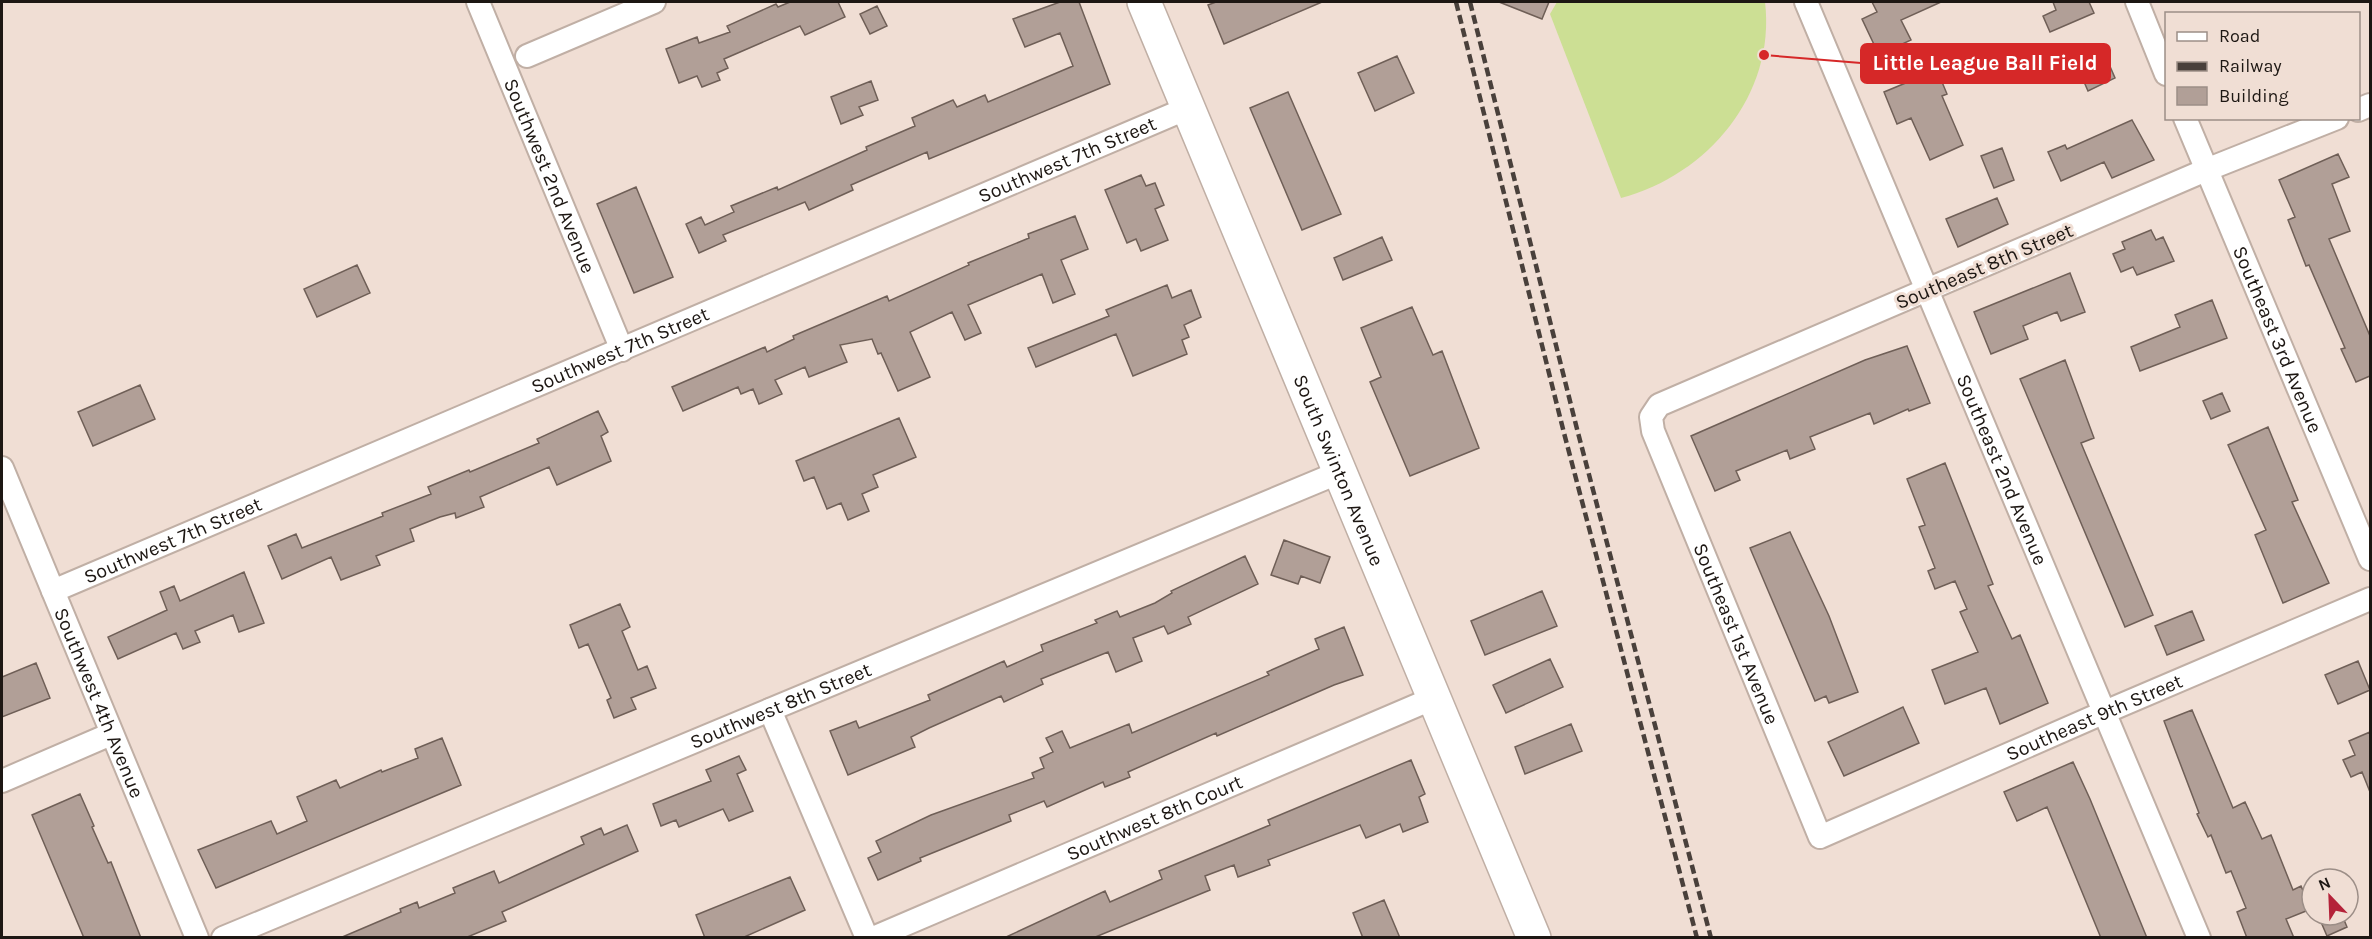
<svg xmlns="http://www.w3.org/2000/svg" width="2372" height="939" font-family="Karla,sans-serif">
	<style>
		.pitch { fill: #ccdf94 }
		.building { fill: #b19f97; stroke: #6f5f57; stroke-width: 1.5 }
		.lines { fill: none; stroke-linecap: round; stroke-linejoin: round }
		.street-casing { stroke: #c0afa5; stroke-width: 26 }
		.secondary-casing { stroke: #c0afa5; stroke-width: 36 }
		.street { stroke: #fff; stroke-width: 22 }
		.secondary { stroke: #fff; stroke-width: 33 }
		.rail { stroke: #49403b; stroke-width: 4.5; stroke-dasharray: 9 4.5; stroke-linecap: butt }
		.labels { text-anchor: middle; stroke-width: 6; stroke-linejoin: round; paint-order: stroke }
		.street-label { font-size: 20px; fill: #1d1713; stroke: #f0ded4 }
		.leader { fill: none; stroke: #d62828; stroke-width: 2 }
		.callout-dot { fill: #d62828; stroke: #f0ded4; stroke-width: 2 }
		.callout { fill: #d62828; stroke: #d62828; stroke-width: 2 }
		.callout-label { font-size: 21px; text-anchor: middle; font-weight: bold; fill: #fff }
	</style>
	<rect width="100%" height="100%" fill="#f0ded4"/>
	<!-- pitch -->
	<path class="pitch" d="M1557,2H1765C1776,94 1708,175 1621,198L1550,14Z"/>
	<!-- building -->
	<path class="building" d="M790,2H838L845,17L805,35L800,26L724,59L728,68L717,73L720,80L702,87L697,76L679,83L666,49L697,37L699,43L730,32L727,26L776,4L778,7Z
		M1060,2H1079L1110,84L929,159L927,152L851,185L853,190L809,210L805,202L723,235L726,241L699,253L686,224L701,217L705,225L734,212L731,206L777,187L778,190L867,150L866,147L915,126L912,118L953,100L957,107L985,95L988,102L1073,66L1060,33L1025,47L1013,19Z
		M1216,2H1322L1224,44L1208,5Z
		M1499,2H1549L1542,19Z
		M1872,2H1941L1901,20L1911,40L1879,55L1862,19L1877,12Z
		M2053,2H2089L2094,13L2050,32L2043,16L2056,10Z
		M877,6L887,26L870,34L860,14Z
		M2102,48L2115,78L2088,91L2075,61Z
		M1397,56L1414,93L1375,111L1358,73Z
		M1937,70L1947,94L1942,96L1963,145L1930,160L1911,118L1897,124L1884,92Z
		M871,81L878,100L859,107L863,115L841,124L831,97Z
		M1288,92L1341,214L1302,230L1250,108Z
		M2132,120L2154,160L2112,178L2104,162L2061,181L2048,152L2065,145L2067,149Z
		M2002,148L2014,180L1994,188L1981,156Z
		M2338,154L2349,177L2332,184L2350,231L2329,239L2370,336V376L2356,382L2341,349L2345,348L2309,265L2306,266L2288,220L2295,217L2279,180Z
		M1141,175L1146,186L1155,183L1164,205L1155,209L1168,240L1141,251L1136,239L1127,243L1105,190Z
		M636,187L673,277L634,293L597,204Z
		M1997,198L2008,224L1958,247L1946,219Z
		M1075,216L1088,249L1061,260L1075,294L1053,303L1042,274L968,305L981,333L965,340L952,312L910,332L930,377L898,391L881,353L878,354L872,339L840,345L847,362L809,377L805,367L775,380L782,394L759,404L753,389L741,394L738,387L683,411L672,387L765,347L767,352L794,339L793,336L887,296L889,301L969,265L968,263L1029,238L1028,234Z
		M2151,230L2156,240L2163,237L2174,261L2137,275L2133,267L2121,272L2113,254L2125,249L2122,242Z
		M1382,237L1392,260L1343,280L1334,258Z
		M357,265L370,293L317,317L304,289Z
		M2070,273L2085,312L2061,321L2057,312L2023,326L2028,339L1991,354L1974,312Z
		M1167,285L1172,298L1191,290L1201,317L1184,325L1189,337L1182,340L1187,354L1133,376L1116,334L1036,367L1028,348L1109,316L1106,310Z
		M2212,300L2227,338L2140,371L2131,347L2180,327L2175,315Z
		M1412,307L1433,355L1442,351L1479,448L1410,476L1370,382L1381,377L1361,328Z
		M1907,346L1930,403L1909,411L1908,409L1874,424L1870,413L1810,437L1815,449L1790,459L1787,450L1736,471L1740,480L1715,491L1691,436L1865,360Z
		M2065,360L2094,438L2081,443L2153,615L2125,627L2020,379Z
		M140,385L155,419L93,446L78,412Z
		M2222,393L2230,411L2211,419L2203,401Z
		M598,411L608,432L601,436L611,461L557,485L549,467L480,497L484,507L456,518L455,513L440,517L410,529L414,541L376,556L380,565L341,580L331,557L282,579L268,546L296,534L302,548L383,516L382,513L431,494L428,487L469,470L470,472L539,443L537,439Z
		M899,418L916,457L873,475L878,487L862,494L869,511L848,520L841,503L827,509L814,477L804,481L796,461Z
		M2268,427L2298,500L2292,502L2329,583L2283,603L2255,535L2266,530L2228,445Z
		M1945,463L1993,584L1988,586L2012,639L2020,635L2048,703L2000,724L1986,688L1945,704L1932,670L1978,652L1960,612L1967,609L1955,581L1935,589L1928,571L1935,568L1919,527L1925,525L1907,479Z
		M1790,532L1829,616L1858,692L1829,703L1826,696L1815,701L1750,548Z
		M1284,540L1330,557L1320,583L1301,576L1298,584L1271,575Z
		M1245,556L1258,584L1188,617L1191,624L1168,634L1164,626L1133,638L1142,661L1116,672L1108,652L1041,679L1043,684L1004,702L1001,696L929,728L911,737L915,747L848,775L830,731L856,721L859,728L930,700L928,695L1004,661L1007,667L1043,651L1041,645L1097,623L1095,620L1117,611L1120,617L1155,603L1172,593L1171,591Z
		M244,572L264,623L239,632L233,615L195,631L200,642L183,649L176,633L118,659L108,637L167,610L160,592L174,586L180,601Z
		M1542,591L1557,626L1485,655L1471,621Z
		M620,604L630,627L622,631L638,670L647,666L656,688L631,698L636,709L614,718L607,700L611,698L588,644L579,648L570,625Z
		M2192,611L2204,640L2167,655L2155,626Z
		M1344,627L1363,675L1334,685L1217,736L1216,733L1128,772L1130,777L1105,787L1103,782L1047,807L1044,801L1009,815L1011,821L920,858L921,861L878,880L868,858L881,852L876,841L931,815L1034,778L1032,773L1044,768L1040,758L1053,752L1046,738L1062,731L1070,748L1129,724L1132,733L1269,675L1267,672L1319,649L1315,639Z
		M1550,659L1563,687L1506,713L1493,685Z
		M2358,661L2370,690L2338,704L2325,675Z
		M36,663L50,698L2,717V677Z
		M1903,707L1919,743L1844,776L1828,742Z
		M2192,710L2233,808L2245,802L2262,839L2271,835L2293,890L2301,886L2311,909L2286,919L2294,938H2247L2237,912L2246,908L2231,871L2226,873L2211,835L2208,837L2197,814L2199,813L2164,721Z
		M1571,724L1582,751L1525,774L1515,747Z
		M2370,732V792L2362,772L2351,777L2343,760L2355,755L2349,741Z
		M442,738L461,785L216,888L198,850L271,821L277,834L307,821L297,797L336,780L340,788L381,770L382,772L418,758L415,749Z
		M739,756L746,770L737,774L753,811L729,821L723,809L679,827L676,820L661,826L653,804L711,781L706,770Z
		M1411,760L1425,794L1419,797L1428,822L1403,832L1400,824L1366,838L1360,825L1268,860L1270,865L1238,877L1234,865L1205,876L1210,890L1093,938H1004L1105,891L1110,902L1162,879L1159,871L1270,825L1268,820Z
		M2073,762L2090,799L2147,938H2101L2047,807L2017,821L2004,792Z
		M80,794L94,826L92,827L108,863L111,862L141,938H84L32,815Z
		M627,825L638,851L502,912L506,921L465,938H340L401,912L400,909L417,902L419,908L455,893L453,888L494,871L499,883L584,844L581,837L601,828L604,835Z
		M790,877L805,910L742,938H705L696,915Z
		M1384,900L1400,938H1363L1353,913Z
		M2318,915H2342L2347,927L2327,936Z"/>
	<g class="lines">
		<defs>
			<g id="street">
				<path id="s1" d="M478,2L622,350"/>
				<path id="s2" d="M1806,2L2199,938"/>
				<path d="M2137,2L2166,74"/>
				<path d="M527,56L654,2"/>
				<path d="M2358,110L2370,105"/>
				<path id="s3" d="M2185,118L2370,559"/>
				<path id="s4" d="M2337,118L2206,170L1659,405L1651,417L1653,431L1820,837L2105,712L2370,599"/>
				<path id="s5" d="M2,468L197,938"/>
				<path id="s6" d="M53,591L1188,108"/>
				<path d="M770,710L867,938"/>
				<path d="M2,781L111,734"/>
				<path id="s7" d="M223,938L1340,472"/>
				<path id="s8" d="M873,938L1434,698"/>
			</g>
			<g id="secondary">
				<path id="s9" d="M1144,2L1534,938"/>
			</g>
		</defs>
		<!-- street casing -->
		<use href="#street" class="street-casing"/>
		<!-- secondary casing -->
		<use href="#secondary" class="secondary-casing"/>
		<!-- street -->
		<use href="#street" class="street"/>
		<!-- secondary -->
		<use href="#secondary" class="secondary"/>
		<!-- rail -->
		<path class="rail" d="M1456,2L1564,433L1697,938
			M1470,2L1577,429L1711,938"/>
	</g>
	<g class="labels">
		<!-- street labels -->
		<g class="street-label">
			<text dy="7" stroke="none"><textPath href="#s6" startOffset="1102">Southwest 7th Street</textPath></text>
			<text dy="7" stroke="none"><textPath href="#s1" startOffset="188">Southwest 2nd Avenue</textPath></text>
			<text transform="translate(1984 266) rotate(-23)" y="7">Southeast 8th Street</text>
			<text dy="7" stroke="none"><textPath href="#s3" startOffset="240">Southeast 3rd Avenue</textPath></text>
			<text dy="7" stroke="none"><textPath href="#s6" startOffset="616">Southwest 7th Street</textPath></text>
			<text dy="7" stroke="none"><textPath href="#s9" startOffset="507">South Swinton Avenue</textPath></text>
			<text dy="7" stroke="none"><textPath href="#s2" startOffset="507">Southeast 2nd Avenue</textPath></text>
			<text dy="7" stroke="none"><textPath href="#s6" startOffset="130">Southwest 7th Street</textPath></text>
			<text dy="7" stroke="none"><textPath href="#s4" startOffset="984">Southeast 1st Avenue</textPath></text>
			<text dy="7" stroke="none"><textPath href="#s5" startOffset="254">Southwest 4th Avenue</textPath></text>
			<text dy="7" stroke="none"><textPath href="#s7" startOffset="604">Southwest 8th Street</textPath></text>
			<text dy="7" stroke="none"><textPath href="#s4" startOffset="1503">Southeast 9th Street</textPath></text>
			<text dy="7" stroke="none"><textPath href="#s8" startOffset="306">Southwest 8th Court</textPath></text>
		</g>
	</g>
	<!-- callouts -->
	<path class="leader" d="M1764 55L1861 63"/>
	<circle class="callout-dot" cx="1764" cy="55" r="6"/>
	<rect class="callout" x="1861" y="44" width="249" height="39" rx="6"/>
	<g class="callout-label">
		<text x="1985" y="70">Little League Ball Field</text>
	</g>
	<!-- border -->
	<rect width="2372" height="939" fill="none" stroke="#1d1713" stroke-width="6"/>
	<!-- legend -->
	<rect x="2165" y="12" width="195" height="108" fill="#f0ded4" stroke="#9c8e87" stroke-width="1.5"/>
	<rect x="2177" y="32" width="30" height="9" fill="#ffffff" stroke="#9c8e87" stroke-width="1.5"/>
	<text x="2219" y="42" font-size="18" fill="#1d1713">Road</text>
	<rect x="2177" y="62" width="30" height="9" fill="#49403b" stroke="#9c8e87" stroke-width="1.5"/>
	<text x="2219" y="72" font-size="18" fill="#1d1713">Railway</text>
	<rect x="2177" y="87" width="30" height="18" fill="#b19f97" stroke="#9c8e87" stroke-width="1.5"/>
	<text x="2219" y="102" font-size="18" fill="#1d1713">Building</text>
	<!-- north arrow -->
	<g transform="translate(2330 897) rotate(337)"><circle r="28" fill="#f0ded4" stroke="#9c8e87" stroke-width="1.5"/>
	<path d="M0-4.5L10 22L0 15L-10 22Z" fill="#b42239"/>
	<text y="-9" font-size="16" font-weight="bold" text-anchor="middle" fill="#1d1713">N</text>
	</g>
</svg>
